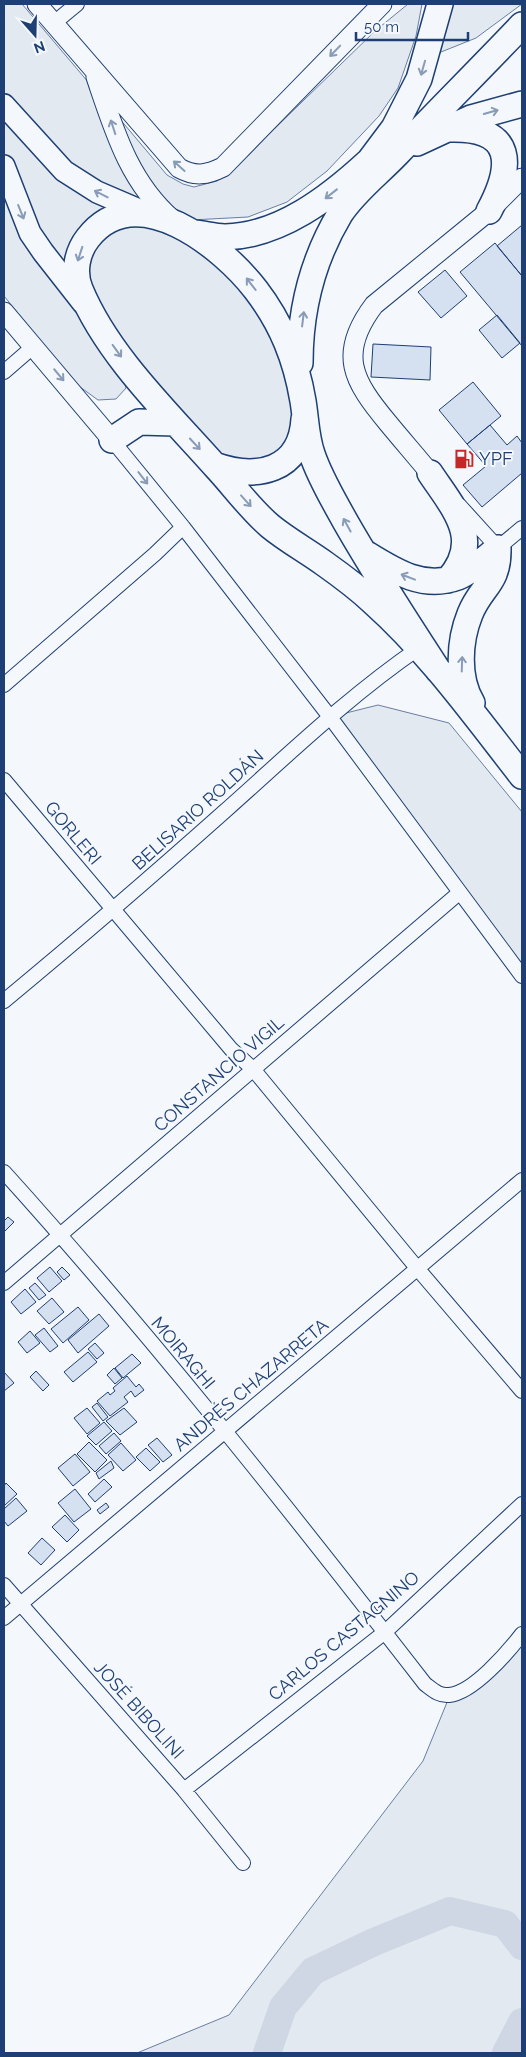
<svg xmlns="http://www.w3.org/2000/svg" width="526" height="2057" font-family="Raleway,sans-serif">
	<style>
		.green { fill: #e3e9f0; stroke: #687fa3 }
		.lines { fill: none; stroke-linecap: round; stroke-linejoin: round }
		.river { stroke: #cfd7e4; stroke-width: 28 }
		.building { fill: #d5e0f0; stroke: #1d3f73 }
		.street-casing { stroke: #1d3f73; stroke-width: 16 }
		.secondary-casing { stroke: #1d3f73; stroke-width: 21 }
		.primary-casing { stroke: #1d3f73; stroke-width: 24 }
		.highway-casing { stroke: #1d3f73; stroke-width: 28 }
		.street { stroke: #f4f7fb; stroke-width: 14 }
		.secondary { stroke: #f4f7fb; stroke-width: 19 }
		.primary { stroke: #f4f7fb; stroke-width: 21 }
		.highway { stroke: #f4f7fb; stroke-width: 25 }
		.oneway { stroke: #889bb7 }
		.labels { text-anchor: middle; stroke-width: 4; stroke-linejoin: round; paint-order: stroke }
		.poi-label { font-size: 18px; fill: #1d3f73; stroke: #f4f7fb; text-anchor: start }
		.street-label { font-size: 18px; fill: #1d3f73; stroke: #f4f7fb }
	</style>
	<rect width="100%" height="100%" fill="#f4f7fb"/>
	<!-- green -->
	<path class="green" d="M4,4H22L89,83L159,210L131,212L77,257L122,367L126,388L116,399L98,400L76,384L4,296Z
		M408,4H422L416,36L398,88L379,116L327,171L287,202L248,217L191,220L147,192L103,99L167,175L183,184L194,187L217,181L234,168L375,31Z
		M447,4H522L476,38L436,54Z
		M140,223L178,233L211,255L269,322L294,403L291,435L282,450L263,463L221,457L171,406L97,309L88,274L92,251L113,228Z
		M378,705L449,723L522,812V976L330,717Z
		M522,1634V2053H137L229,2015L423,1761L450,1695Z"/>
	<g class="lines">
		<!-- river -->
		<path class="river" d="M267,2053L283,2007L313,1971L374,1942L450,1911L505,1924L522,1946
			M506,2053L522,2022"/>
	</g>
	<!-- building -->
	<path class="building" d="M522,225V276L497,246Z
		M495,243L522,276V346L460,272Z
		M445,270L467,296L441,318L418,292Z
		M497,315L520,343L502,358L479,330Z
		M373,344L431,347L430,380L371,377Z
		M473,382L501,416L467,444L439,410Z
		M490,425L507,445L517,436L522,443V473L482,507L463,485L486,466L467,444Z
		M8,1217L14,1222L4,1232V1221Z
		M50,1267L62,1281L49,1292L37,1278Z
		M62,1267L70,1275L64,1280L57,1272Z
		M35,1283L46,1295L39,1300L29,1288Z
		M25,1289L36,1302L21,1314L11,1302Z
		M52,1298L64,1312L49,1324L37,1311Z
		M78,1307L89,1320L63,1343L51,1329Z
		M99,1314L109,1326L78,1353L68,1340Z
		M44,1328L58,1346L50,1352L35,1335Z
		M30,1331L40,1343L27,1353L18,1342Z
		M95,1343L104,1353L97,1359L88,1349Z
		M88,1352L97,1362L73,1382L64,1372Z
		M132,1354L141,1363L123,1378L115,1368Z
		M114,1368L122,1378L115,1384L107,1375Z
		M36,1371L49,1385L43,1391L30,1377Z
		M4,1372L14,1383L4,1391Z
		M127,1376L136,1387L139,1384L144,1390L135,1397L131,1391L124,1397L128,1402L110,1416L97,1401L108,1392L110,1395L115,1391L113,1388Z
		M97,1403L108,1417L103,1421L92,1407Z
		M87,1408L100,1423L87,1434L74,1418Z
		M124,1408L137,1422L120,1435L106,1421Z
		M104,1422L112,1431L96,1445L87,1436Z
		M114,1433L121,1441L106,1454L99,1446Z
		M157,1438L172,1455L163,1462L148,1445Z
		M89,1442L107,1460L95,1472L77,1454Z
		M121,1443L136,1460L123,1471L108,1455Z
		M146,1448L160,1462L150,1471L136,1457Z
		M75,1454L90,1472L73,1486L58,1468Z
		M111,1461L114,1468L99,1479L96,1473Z
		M104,1479L112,1487L95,1502L88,1494Z
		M6,1483L17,1494L4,1506V1486Z
		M75,1489L91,1509L74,1522L58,1503Z
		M16,1498L27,1511L8,1526L4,1521V1509Z
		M106,1503L109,1507L100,1514L97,1510Z
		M65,1515L79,1530L67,1542L52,1527Z
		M42,1538L55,1550L41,1565L28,1553Z"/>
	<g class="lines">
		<defs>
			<path id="street" d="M54,23L77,4
				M4,372L34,346
				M112,440L183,527L330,717L522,976
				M459,505L498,548L522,528
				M4,685L155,554L183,527
				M4,780L231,1049L253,1069L417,1268L522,1391
				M4,1001C79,939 152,876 225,811C288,755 349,696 419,648
				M4,1172C152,1336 290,1510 425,1684C433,1690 439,1696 449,1695C473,1693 508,1652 522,1634
				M4,1283L459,893
				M4,1585L184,1790L243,1863
				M4,1618L522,1180
				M184,1790L385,1632L522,1504"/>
			<path id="secondary" d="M37,4L179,168C195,177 207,175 223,167L382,4
				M96,77C114,130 129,182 173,220
				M4,312L112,440
				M430,473C416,456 402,440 388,423C353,381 337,354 374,305L489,211L522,178"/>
			<path id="primary" d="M4,105L64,171L97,192L146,213
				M4,166L30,233L43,252L83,303"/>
			<path id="highway" d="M452,129C515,128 513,166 489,211
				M417,143L471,118L522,104
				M370,160L394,128L419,79L440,4
				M195,233C205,234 215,237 225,237C280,236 330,197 368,162
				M300,363C300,310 313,259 340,214C355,191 379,173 398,153C439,110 481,68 522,25
				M112,440L139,422L175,423
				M214,465C256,480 301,472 304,419
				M430,473C454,509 484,540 448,580
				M365,553C394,571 423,590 458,577C472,571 486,558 498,548
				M438,670C406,621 374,572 345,521C333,499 320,478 312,454C306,437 306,419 303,401C296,359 282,324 256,290C223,247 136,176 88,238C77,252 73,272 80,289C107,355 168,413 215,466C233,485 249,508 270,526C287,540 307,551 325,564C342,576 358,588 373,602C430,653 475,716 522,776
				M472,703C457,678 459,641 470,614C481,586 499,584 498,548"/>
		</defs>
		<!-- street casing -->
		<use href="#street" class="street-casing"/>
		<!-- secondary casing -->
		<use href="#secondary" class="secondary-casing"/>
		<!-- primary casing -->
		<use href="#primary" class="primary-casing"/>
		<!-- highway casing -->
		<use href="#highway" class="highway-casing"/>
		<!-- street -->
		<use href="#street" class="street"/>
		<!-- secondary -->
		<use href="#secondary" class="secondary"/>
		<!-- primary -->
		<use href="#primary" class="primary"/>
		<!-- highway -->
		<use href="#highway" class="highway"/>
	</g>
	<!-- one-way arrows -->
	<defs><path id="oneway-shaft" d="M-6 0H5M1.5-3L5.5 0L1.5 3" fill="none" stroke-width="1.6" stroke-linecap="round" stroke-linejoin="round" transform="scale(1.25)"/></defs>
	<g class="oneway">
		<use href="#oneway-shaft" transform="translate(335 51) rotate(134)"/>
		<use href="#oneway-shaft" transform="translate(423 68) rotate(106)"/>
		<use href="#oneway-shaft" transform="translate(491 112) rotate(-16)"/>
		<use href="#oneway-shaft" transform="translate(113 127) rotate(-108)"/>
		<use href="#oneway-shaft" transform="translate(179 166) rotate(-138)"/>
		<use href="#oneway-shaft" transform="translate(101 194) rotate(-153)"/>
		<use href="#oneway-shaft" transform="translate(331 194) rotate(142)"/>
		<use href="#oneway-shaft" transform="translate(21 212) rotate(68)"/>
		<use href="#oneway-shaft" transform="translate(80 254) rotate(108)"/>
		<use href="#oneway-shaft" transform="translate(251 284) rotate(-128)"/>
		<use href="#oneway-shaft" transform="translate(303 319) rotate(-83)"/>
		<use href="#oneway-shaft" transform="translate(117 351) rotate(54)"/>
		<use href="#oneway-shaft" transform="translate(59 375) rotate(50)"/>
		<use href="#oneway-shaft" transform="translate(195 444) rotate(47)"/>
		<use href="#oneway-shaft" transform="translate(143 478) rotate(52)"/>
		<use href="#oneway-shaft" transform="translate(246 501) rotate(48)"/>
		<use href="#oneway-shaft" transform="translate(347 525) rotate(-119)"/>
		<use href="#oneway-shaft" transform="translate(408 577) rotate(-159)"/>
		<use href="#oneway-shaft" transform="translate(462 664) rotate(-88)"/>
	</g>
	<!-- icons -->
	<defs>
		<symbol id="fuel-bare" viewBox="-9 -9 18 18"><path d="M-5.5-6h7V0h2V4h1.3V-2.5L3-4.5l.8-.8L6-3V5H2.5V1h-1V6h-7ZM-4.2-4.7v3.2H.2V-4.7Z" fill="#c62828" stroke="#f4f7fb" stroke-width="2.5" paint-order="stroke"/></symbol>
	</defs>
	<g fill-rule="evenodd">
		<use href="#fuel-bare" x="450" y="445" width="28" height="28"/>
	</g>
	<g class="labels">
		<!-- poi labels -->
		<g class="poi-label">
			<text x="479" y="465">YPF</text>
		</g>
		<!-- street labels -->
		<g class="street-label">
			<text transform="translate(198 810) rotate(-42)" y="6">BELISARIO ROLDÁN</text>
			<text transform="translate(73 833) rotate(50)" y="6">GORLERI</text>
			<text transform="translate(219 1074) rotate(-41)" y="6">CONSTANCIO VIGIL</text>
			<text transform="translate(183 1353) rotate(50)" y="6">MOIRAGHI</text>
			<text transform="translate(251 1385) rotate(-40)" y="6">ANDRÉS CHAZARRETA</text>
			<text transform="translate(344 1636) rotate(-40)" y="6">CARLOS CASTAGNINO</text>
			<text transform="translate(139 1710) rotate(48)" y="6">JOSÉ BIBOLINI</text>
		</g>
	</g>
	<!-- border -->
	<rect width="526" height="2057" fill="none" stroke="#1d3f73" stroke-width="10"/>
	<!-- north arrow -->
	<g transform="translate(35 35) rotate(160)" stroke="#f4f7fb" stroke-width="4" paint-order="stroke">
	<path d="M0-4L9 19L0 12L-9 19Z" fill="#1d3f73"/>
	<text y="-8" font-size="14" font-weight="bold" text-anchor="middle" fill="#1d3f73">N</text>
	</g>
	<!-- scale -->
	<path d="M356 32v8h112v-8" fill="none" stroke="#1d3f73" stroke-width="2.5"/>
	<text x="364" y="32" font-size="15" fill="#1d3f73" stroke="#f4f7fb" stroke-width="4" paint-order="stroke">50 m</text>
</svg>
